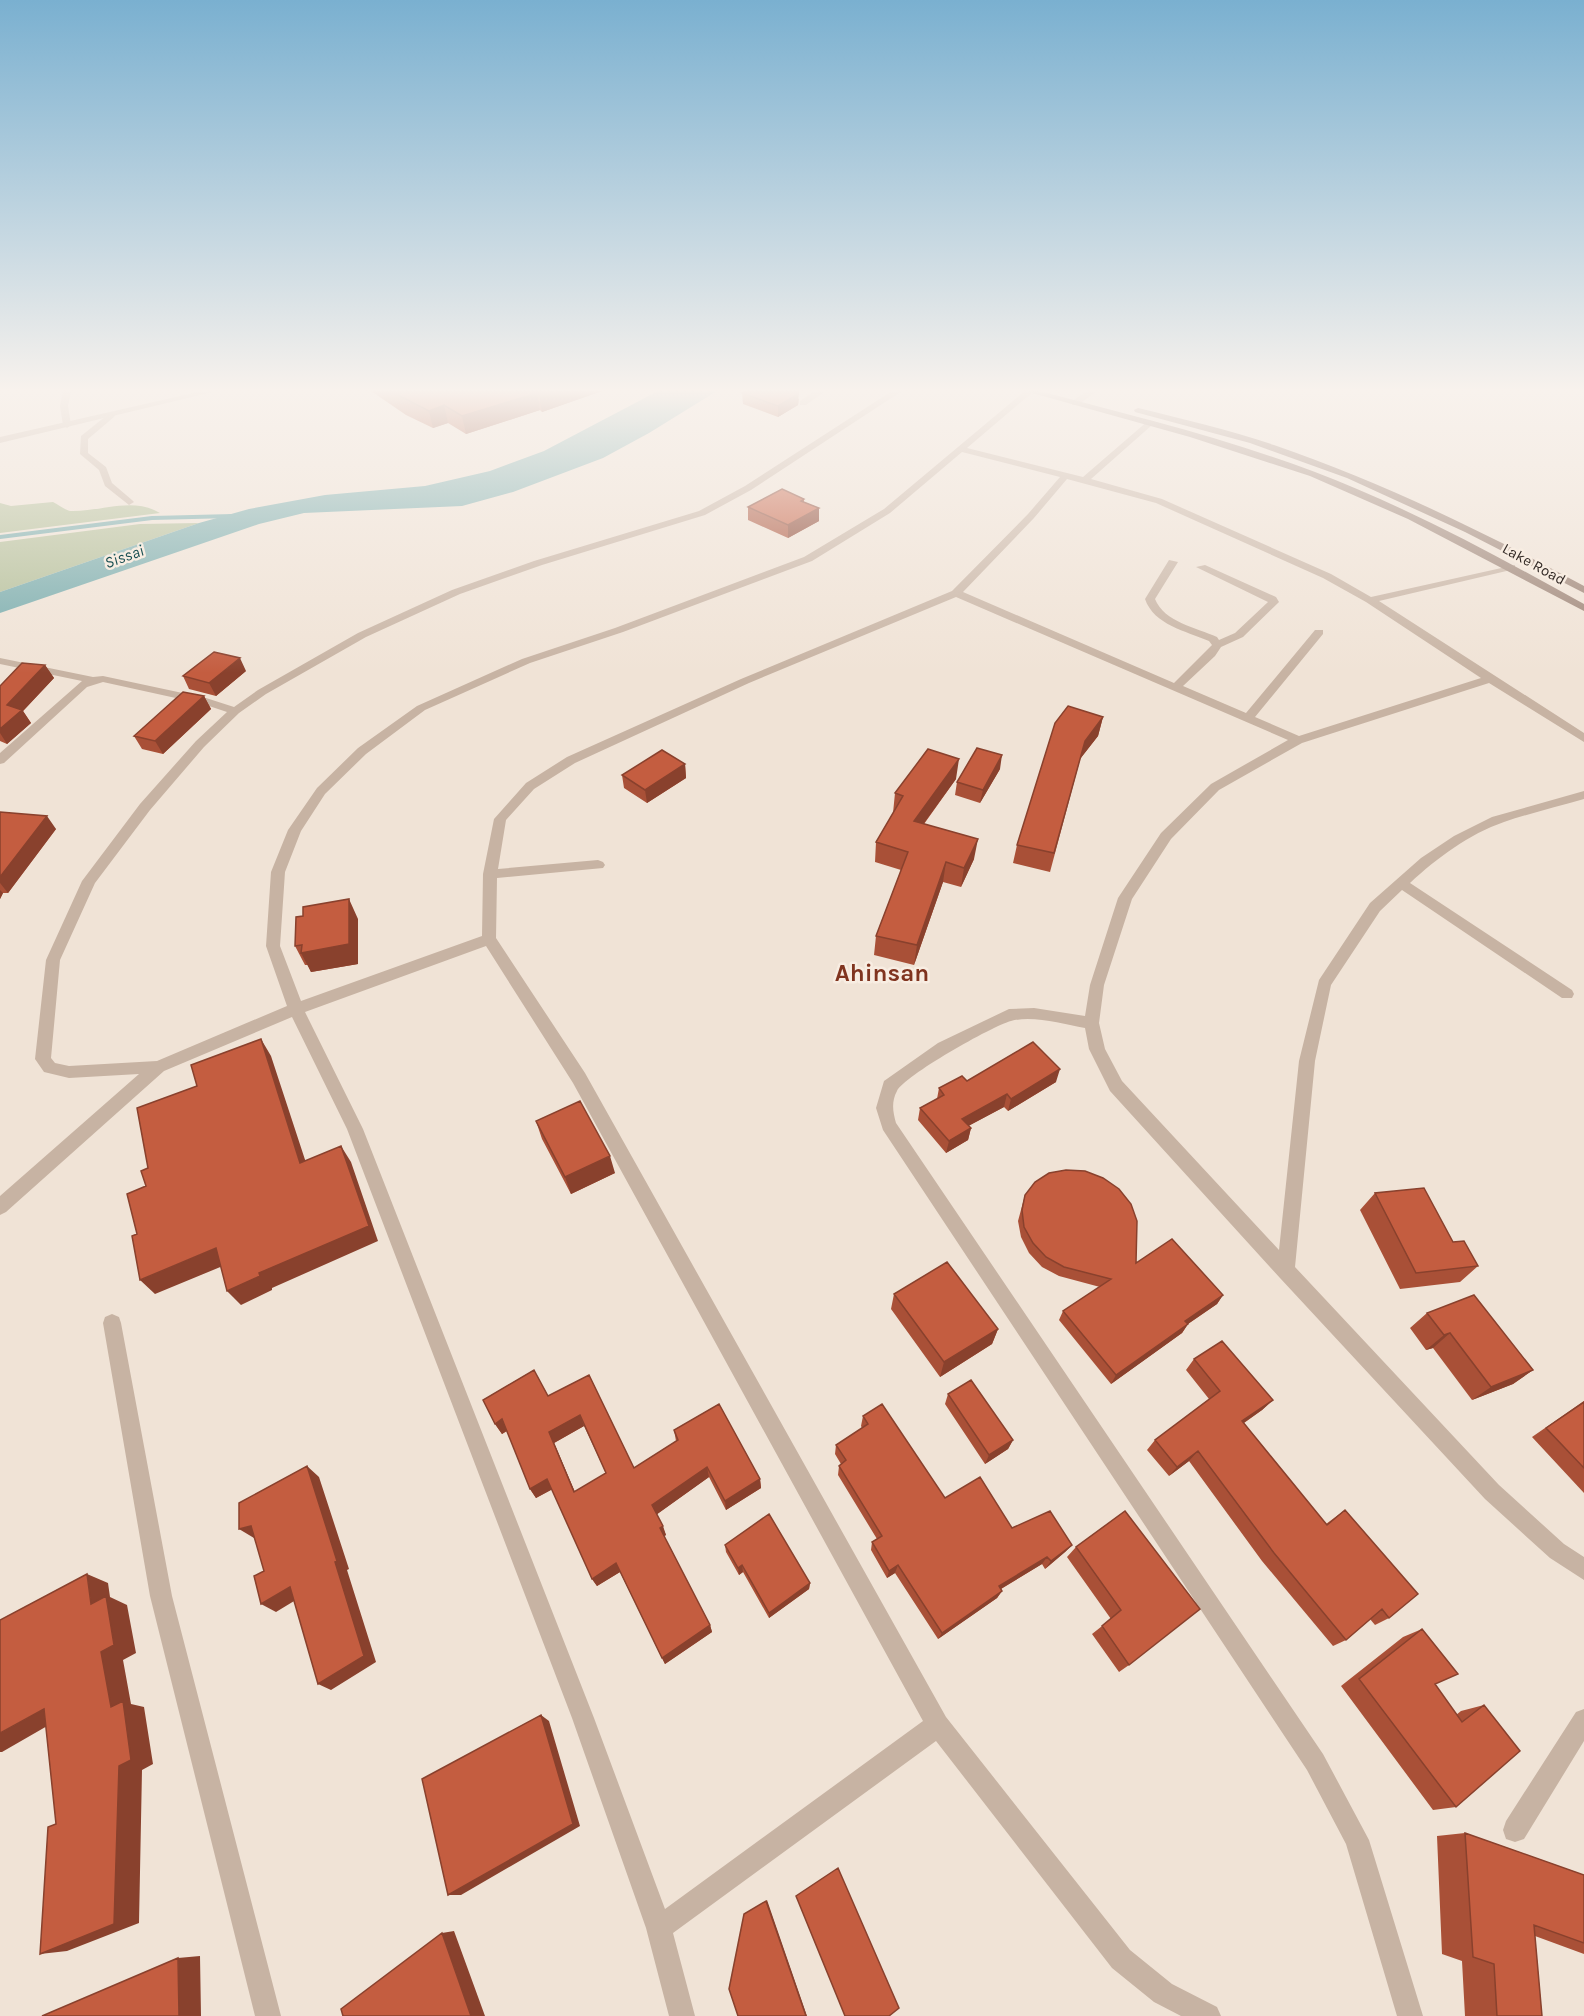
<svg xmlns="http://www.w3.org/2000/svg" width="1584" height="2016" font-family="Karla,sans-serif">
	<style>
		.green { fill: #b2be97 }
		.water { fill: #76abac }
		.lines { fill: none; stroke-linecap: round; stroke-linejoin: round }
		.stream { stroke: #76abac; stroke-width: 4 }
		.minor { fill: #c7b3a3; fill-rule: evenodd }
		.tertiary { fill: #c7b3a3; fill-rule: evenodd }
		.secondary { fill: #9b8274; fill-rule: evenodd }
		.wall { fill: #a95037; fill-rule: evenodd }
		.shaded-wall { fill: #89412d }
		.building { fill: #c45d40; stroke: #89412d; stroke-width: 1.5; fill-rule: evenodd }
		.labels { text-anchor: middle; stroke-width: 5; stroke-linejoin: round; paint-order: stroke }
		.far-street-label { font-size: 15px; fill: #322925; stroke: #f8ede2 }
		.far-water-label { font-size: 16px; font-style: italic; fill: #1b5053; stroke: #f8ede2 }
		.district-label { font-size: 24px; font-weight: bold; fill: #80341f; stroke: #f8ede2 }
	</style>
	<rect width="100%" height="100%" fill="#f0e3d6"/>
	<!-- green -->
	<path class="green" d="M53,502C59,505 65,510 70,511C101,512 132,496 160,513L0,533V503L11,506Z
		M199,523L0,592V542L140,524Z"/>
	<!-- water -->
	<path class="water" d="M658,391H717L649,433L603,458L513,492L462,506L304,513L259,524L0,613V592L199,523L249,509L325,495L425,486L490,471L544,451Z"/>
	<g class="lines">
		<!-- stream -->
		<path class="stream" d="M0,537L152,518L233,516"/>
		<!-- minor -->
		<path class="minor" d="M63,391H71L68,406L71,425L67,428L63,425L60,406Z
			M815,391H825L806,405H800V401Z
			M892,391H902L751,490L705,515L542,565L460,594L366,637L266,694L239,713L204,747L150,810L95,883L60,960L51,1058L55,1063L69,1066L157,1061L287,1006L266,946L271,872L288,830L317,788L358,748L417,706L522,659L615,628L804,557L884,509L1025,391H1034L967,448L1083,477L1149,420L1152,421V425L1091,479L1162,499L1331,574L1371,597L1515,565V569L1379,601L1584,733V742L1489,683L1302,743L1219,790L1171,839L1132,899L1104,985L1099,1023L1105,1049L1122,1081L1279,1250L1299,1061L1319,980L1370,903L1421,858L1454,836L1492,817L1584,791V799C1557,807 1530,813 1504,822C1469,834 1437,858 1410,883L1572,990L1574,994L1572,998H1562L1402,890L1380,911L1331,985L1315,1061L1295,1267L1499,1485L1564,1544L1584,1557V1580L1550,1558L1485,1499L1280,1278L1110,1091L1089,1049L1085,1028C1062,1024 1033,1015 1011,1021C992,1026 904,1076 897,1091C891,1102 893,1112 896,1123L1323,1754L1369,1840L1423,2016H1397L1346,1844L1307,1770L883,1130L876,1108L884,1081L938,1043L1009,1009L1034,1008L1085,1016L1090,985L1118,898L1161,833L1211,784L1288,740L956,597L749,683L575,763L534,789L506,820L498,869L598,860L603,862L605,865L603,868L497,878L496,938L585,1073L946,1717L1130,1950L1172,1984L1217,2007L1221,2016H1181L1154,2002L1112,1968L936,1741L673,1933L695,2016H669L646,1928L572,1718L347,1129L292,1017L164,1071L6,1212L0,1215V1196L139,1074L69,1078L44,1072L35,1059L46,960L82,881L140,804L196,741L227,712L203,704L103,682L87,687L4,763L0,764V753L82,681L0,664V658L93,677L103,676L206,698L234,707L258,690L358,633L452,590L534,561L699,511L745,486ZM962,452L1060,477L1028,514L952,591L741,679L567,757L526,783L494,819L483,874L482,936L301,1001L280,946L285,872L301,831L325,794L366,754L425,710L530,663L623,632L812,561L890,513ZM1067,479L1156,503L1323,578L1366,602L1481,678L1299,736L1255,717L1323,634V630H1315L1246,713L1183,686L1215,656L1221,647L1243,637L1279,602L1276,597L1205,565L1196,567L1268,602L1235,633L1219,640L1217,637C1197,628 1164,622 1155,599L1178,562L1169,560L1145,599C1154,625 1186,631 1209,641L1212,645L1174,683L963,592L1034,518ZM486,946L573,1083L923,1721L665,1909L594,1718L363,1129L305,1012Z
			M1087,391H1097L1078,405H1072V401Z
			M111,412L115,415L114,417L88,439V453L106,467L112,483L132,500L134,502L129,505L105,486L99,470L80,454L81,436Z
			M112,1314L119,1317L121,1323L172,1596L281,2016H255L150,1596L103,1323L105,1317Z
			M1584,1709V1741L1524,1839L1515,1842L1506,1839L1503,1830L1506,1821L1576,1712Z"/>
		<!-- tertiary -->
		<path class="tertiary" d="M202,391H217L0,443V437Z"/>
		<!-- secondary -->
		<path class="secondary" d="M1025,391H1039C1146,419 1254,445 1357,489C1435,522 1510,563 1584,604V611L1408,519L1310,476L1190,437Z
			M1138,408C1183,419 1230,430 1274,445C1382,482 1484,532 1584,586V593L1465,532L1347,478L1250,443L1135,412L1134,410Z"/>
	</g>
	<!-- wall -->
	<path class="wall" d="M371,391H602L542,412L540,410L466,434L448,423L433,428L406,415Z
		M742,393L799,399L798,405L778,417L743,404Z
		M804,499V502L819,508V521L788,538L748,520V507Z
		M45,665L54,678L23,711L31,723L7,744L0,741V686Z
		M246,671L216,696L189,689L183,676Z
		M204,696L211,709L163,754L142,749L134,736Z
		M1103,717L1098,736L1080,759L1050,872L1013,863L1017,845Z
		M685,764L686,778L647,803L624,788L622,775Z
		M1000,769L980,803L955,795L957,782Z
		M956,779L924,824L974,859L961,887L943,882L914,965L874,955L876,936L901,870L875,862L876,842L893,813L895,793Z
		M0,812L56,829L8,893H3L0,899Z
		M358,919V964L311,972L308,965H305L295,946Z
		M967,1081L1056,1082L1008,1111L1004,1107L968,1126L971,1128L968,1140L946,1153L918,1120L920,1108L937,1099L939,1088Z
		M536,1121L615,1173L571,1194L542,1139Z
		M1375,1193L1453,1242L1478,1266L1460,1282L1400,1289L1360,1210Z
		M1025,1195L1136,1263L1223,1295L1217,1304L1188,1324L1182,1333L1111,1384L1059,1320L1063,1311L1100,1287L1059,1276L1042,1267L1029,1253L1021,1237L1018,1221Z
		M894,1294L998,1329L992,1344L940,1377L891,1309Z
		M1427,1313L1533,1370L1513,1384L1472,1400L1433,1348L1426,1350L1410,1328Z
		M1194,1359L1273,1400L1262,1410L1244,1423L1326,1524L1345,1510L1389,1618L1375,1625L1370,1619L1346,1640L1333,1646L1262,1561L1189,1461L1169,1476L1147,1450L1155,1440L1209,1399L1186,1370Z
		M534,1370L548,1396L589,1375L634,1468L676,1441L674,1430L719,1404L760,1479L761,1488L726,1510L709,1477L657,1514L666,1535L664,1536L710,1625L712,1632L665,1664L620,1572L597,1586L592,1579L552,1489L536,1498L530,1489L507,1431L502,1434L495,1424L483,1400ZM584,1426L606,1473L575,1492L554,1443Z
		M948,1394L1013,1440L1008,1449L985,1464L945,1404Z
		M1584,1401V1493L1532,1437Z
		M863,1416L945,1498L1012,1528L1072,1545L1065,1552L1045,1569L1042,1564L1001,1589L1002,1591L997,1598L938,1639L895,1573L887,1578L871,1550L872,1542L877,1539L838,1475L839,1466L841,1464L835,1454L836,1445L862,1428L861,1426Z
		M1125,1511L1129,1665L1119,1672L1092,1634L1111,1619L1067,1557L1076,1547Z
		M725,1545L810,1583L809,1589L769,1618L743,1572L739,1575L726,1552Z
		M1422,1629L1435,1684L1456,1715L1461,1711L1484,1705L1456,1807L1433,1810L1341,1686L1403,1637Z
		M1465,1833L1584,1875V1954L1535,1936L1542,2016H1465L1462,1961L1442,1954L1437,1836Z"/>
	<!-- shaded-wall -->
	<path class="shaded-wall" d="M549,391H602L542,412L539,394Z
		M799,391L798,405L778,417V406Z
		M537,393L540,410L466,434L462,416Z
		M444,405L448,423L433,428L429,411Z
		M819,508V521L788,538V525Z
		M240,658L246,671L216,696L209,683Z
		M45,665L54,678L23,711L31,723L7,744L0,733V729L7,705Z
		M204,696L211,709L163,754L155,741Z
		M1103,717L1098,736L1080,759L1050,872L1085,741Z
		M1002,755L1000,769L980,803L983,790Z
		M959,759L956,779L911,841L914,821Z
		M685,764L686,778L647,803L645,790Z
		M47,816L56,829L8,893L0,883V877Z
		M978,839L974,859L961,887L964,868Z
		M946,862L943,882L914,965L917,945Z
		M0,890L3,893L0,899Z
		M349,899L358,919V964L311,972L301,953Z
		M261,1039L271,1056L311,1178L300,1163Z
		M1060,1069L1056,1082L1008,1111L1011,1099Z
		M1007,1094L1004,1107L959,1131L962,1119Z
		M971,1128L968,1140L946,1153L949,1141Z
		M341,1146L351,1162L378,1241L272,1288V1290L241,1305L227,1291L259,1273Z
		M610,1156L615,1173L571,1194L565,1177Z
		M216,1248L230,1263L155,1294L140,1280Z
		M1223,1295L1217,1304L1179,1330L1185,1321Z
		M1188,1324L1182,1333L1111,1384L1116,1375Z
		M998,1329L992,1344L940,1377L944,1362Z
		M1450,1333L1433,1348L1426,1350L1444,1335Z
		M1533,1370L1513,1384L1472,1400L1491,1387Z
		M1273,1400L1262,1410L1232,1431L1242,1421Z
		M580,1415L584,1426L554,1443L579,1502L574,1492L549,1432Z
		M502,1419L508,1430L502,1434L495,1424Z
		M1013,1440L1008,1449L985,1464L989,1455Z
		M1198,1451L1189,1461L1169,1476L1177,1467Z
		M307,1466L319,1477L349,1569L347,1570L376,1662L331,1690L318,1684L335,1562Z
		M707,1467L709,1477L656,1515L652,1505Z
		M547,1479L553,1489L536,1498L530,1489Z
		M760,1479L761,1488L726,1510L725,1501Z
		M251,1526L265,1535L254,1538L239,1529Z
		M663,1526L666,1535L663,1537L660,1528Z
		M1072,1545L1065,1552L1045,1569L1051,1561Z
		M1047,1557L1042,1564L994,1593L999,1586Z
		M616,1563L620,1572L597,1586L592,1579Z
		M742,1565L743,1572L739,1575L738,1568Z
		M898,1565L895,1573L887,1578L889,1571Z
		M87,1574L108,1583L110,1597L127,1605L136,1653L123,1660L131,1704L144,1707L153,1764L142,1770L139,1923L67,1951L40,1954L119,1766L111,1707L91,1604Z
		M810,1583L809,1589L769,1618V1613Z
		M290,1587L304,1595L276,1612L261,1604Z
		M1002,1591L997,1598L938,1639L942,1633Z
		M710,1625L712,1632L665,1664L662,1658Z
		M44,1709L68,1714L2,1752H0V1733Z
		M541,1715L549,1721L580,1826L461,1895H448Z
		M767,1900L807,2016H806L766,1901Z
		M454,1931L485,2016H471L442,1933Z
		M200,1956L201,2016H179L178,1958Z"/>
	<!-- building -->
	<path class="building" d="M393,391H549L539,394L537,393L462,416L444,405L429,411L402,397Z
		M746,391H798V394L778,406L742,393Z
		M782,489L804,499L801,501L819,508L788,525L748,507Z
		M214,652L240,658L209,683L183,676Z
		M22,663L45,665L7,705L22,710L0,729V686Z
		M183,692L204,696L155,741L134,736Z
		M1068,706L1103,717L1085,741L1054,853L1017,845L1055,723Z
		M977,748L1002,755L983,790L957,782Z
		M928,749L959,759L914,821L978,839L964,868L946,862L917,945L876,936L908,852L876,842L903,796L895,793Z
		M662,750L685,764L645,790L622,775Z
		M0,812L47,816L0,877Z
		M349,899V944L301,953L302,945L295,946L296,917L303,916V907Z
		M261,1039L300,1163L341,1146L369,1226L259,1273L260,1276L227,1291L216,1248L140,1280L132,1236L137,1234L127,1194L146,1186L141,1171L148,1168L137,1108L197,1086L191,1065Z
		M1033,1042L1060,1069L1011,1099L1007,1094L962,1119L971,1128L949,1141L920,1108L944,1095L939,1088L962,1076L967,1081Z
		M580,1101L610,1156L565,1177L536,1121Z
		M1066,1170L1085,1171L1103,1178L1119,1189L1131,1204L1137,1221L1136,1263L1172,1239L1223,1295L1185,1321L1188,1324L1116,1375L1063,1311L1111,1279L1064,1267L1046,1257L1033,1243L1024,1227L1022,1210L1025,1195L1035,1182L1049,1173Z
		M1424,1188L1453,1242L1464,1241L1478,1266L1416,1273L1375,1193Z
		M947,1262L998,1329L944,1362L894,1294Z
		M1474,1295L1533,1370L1491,1387L1450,1333L1444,1335L1427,1313Z
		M1222,1341L1273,1400L1242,1421L1327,1525L1345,1510L1418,1594L1389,1618L1382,1609L1346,1640L1274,1553L1198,1451L1177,1467L1155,1440L1220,1391L1194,1359Z
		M534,1370L548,1396L589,1375L634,1468L678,1440L674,1430L719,1404L760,1479L725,1501L707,1467L652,1505L663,1526L660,1528L710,1625L662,1658L616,1563L592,1579L547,1479L530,1489L502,1419L495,1424L483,1400ZM580,1415L606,1473L574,1492L549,1432Z
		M971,1380L1013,1440L989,1455L948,1394Z
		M1584,1402V1468L1546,1428Z
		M882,1404L945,1498L980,1477L1012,1528L1050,1511L1072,1545L1051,1561L1047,1557L999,1586L1002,1591L942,1633L898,1565L889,1571L872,1542L882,1536L839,1466L846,1460L836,1445L868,1424L863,1416Z
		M307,1466L337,1561L335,1562L364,1656L318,1684L290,1587L261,1604L254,1576L264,1571L251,1526L239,1529V1503Z
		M1125,1511L1200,1609L1129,1665L1102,1626L1121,1610L1076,1547Z
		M769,1514L810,1583L769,1613L742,1565L738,1568L725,1545Z
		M87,1574L91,1604L106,1596L114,1645L101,1652L111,1707L123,1701L131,1760L119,1766L114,1924L40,1954L48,1827L56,1824L44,1709L0,1733V1620Z
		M1422,1629L1458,1674L1435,1684L1462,1722L1484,1705L1520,1751L1456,1807L1359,1679Z
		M541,1715L573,1824L448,1895L422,1779Z
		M1465,1833L1584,1875V1943L1534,1925L1542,2016H1497L1494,1964L1473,1957Z
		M838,1868L899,2008L889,2016H845L796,1896Z
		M766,1901L806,2016H738L729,1989L744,1914Z
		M442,1933L471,2016H343L341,2009Z
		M178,1958L179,2016H42Z"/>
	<!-- sky -->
	<linearGradient id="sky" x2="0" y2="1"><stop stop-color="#7ab0d0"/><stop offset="0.58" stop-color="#f8f2ed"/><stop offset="1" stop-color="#f8f2ed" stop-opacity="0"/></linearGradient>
	<rect width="1584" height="673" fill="url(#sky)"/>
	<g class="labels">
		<!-- far-street labels -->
		<g class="far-street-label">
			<text transform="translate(1534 564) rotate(29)" y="5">Lake Road</text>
		</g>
		<!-- far-water labels -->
		<g class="far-water-label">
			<text transform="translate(124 556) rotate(-20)" y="6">Sissai</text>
		</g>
		<!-- district labels -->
		<g class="district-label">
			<text x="882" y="981">Ahinsan</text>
		</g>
	</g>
</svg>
